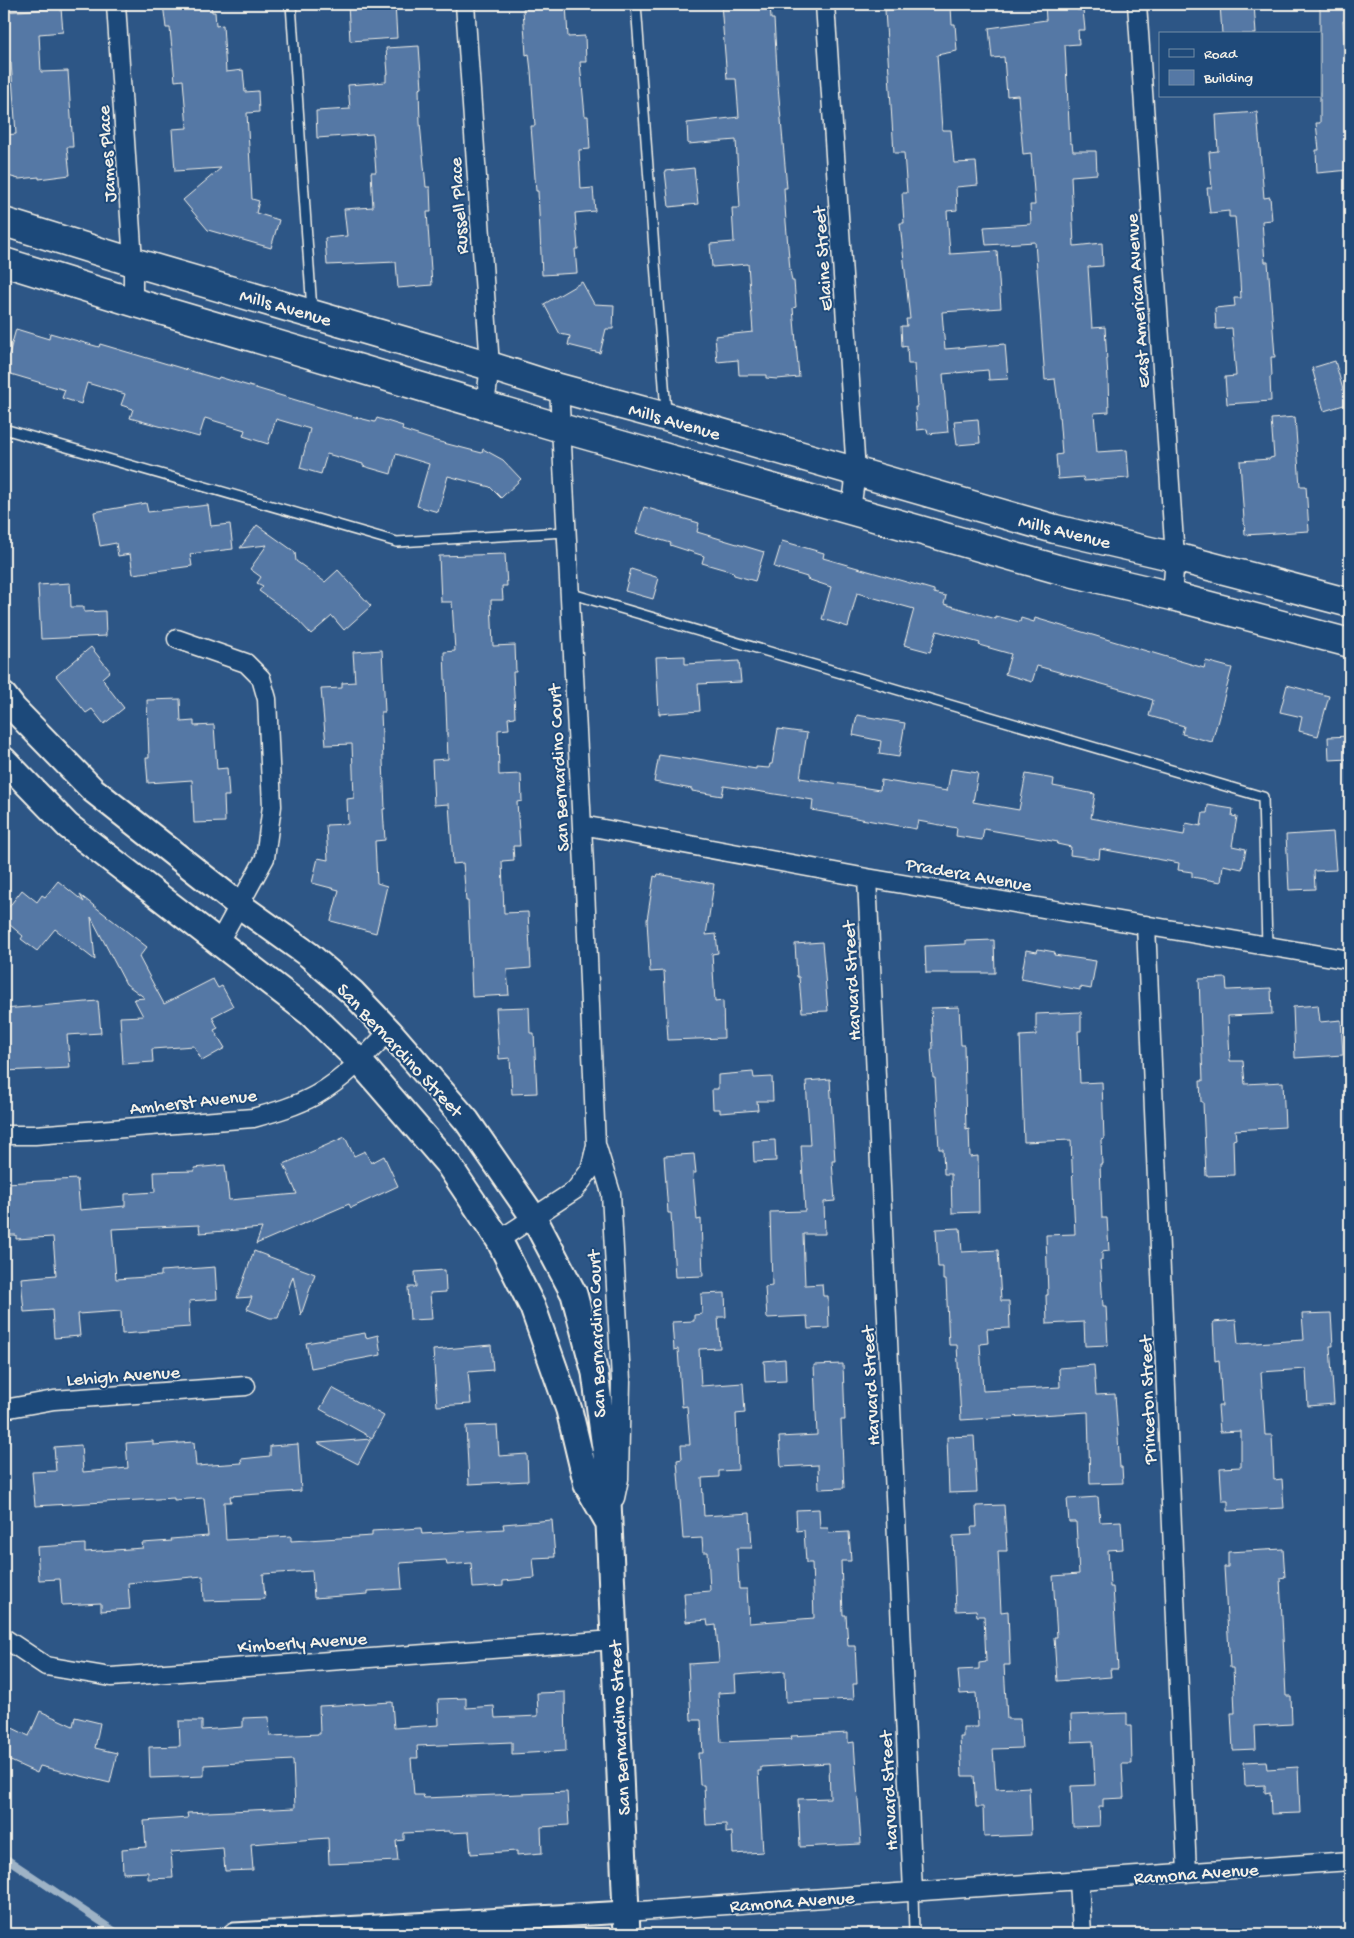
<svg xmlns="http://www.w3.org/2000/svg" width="1354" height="1938" font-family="'Gochi Hand',sans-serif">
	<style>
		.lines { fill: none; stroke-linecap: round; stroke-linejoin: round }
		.stream { stroke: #9eb3c6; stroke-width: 7 }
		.building { fill: #5578a5; stroke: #f4f1e8 }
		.service-casing { stroke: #f4f1e8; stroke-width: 12 }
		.minor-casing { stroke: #f4f1e8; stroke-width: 21 }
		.tertiary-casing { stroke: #f4f1e8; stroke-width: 25 }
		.secondary-casing { stroke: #f4f1e8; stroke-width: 29 }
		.primary-casing { stroke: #f4f1e8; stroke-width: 31 }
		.service { stroke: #1f4a7a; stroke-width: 9 }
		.minor { stroke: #1f4a7a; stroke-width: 18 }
		.tertiary { stroke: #1f4a7a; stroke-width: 21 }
		.secondary { stroke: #1f4a7a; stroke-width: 25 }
		.primary { stroke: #1f4a7a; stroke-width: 28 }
		.labels { text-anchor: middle; stroke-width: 4; stroke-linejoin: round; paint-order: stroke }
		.street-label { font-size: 19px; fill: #f4f1e8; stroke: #1f4a7a }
	</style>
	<rect width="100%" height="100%" fill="#2d5686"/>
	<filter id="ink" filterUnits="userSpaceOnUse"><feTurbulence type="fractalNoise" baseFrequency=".02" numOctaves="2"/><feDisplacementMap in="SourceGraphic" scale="10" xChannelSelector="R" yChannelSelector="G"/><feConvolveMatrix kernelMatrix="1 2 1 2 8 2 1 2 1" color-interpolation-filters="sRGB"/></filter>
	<g filter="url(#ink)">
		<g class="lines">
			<!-- stream -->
			<path class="stream" d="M4,1857L119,1934"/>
		</g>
		<!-- building -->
		<path class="building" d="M163,4H211L212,12H215L216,26L223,25L226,72L243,70L245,92L258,91L259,112L247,113L252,199L259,201L256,213L279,220L271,248L208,230L183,200L221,168L175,171L172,129L187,128L183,80L175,81L170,28H166Z
			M348,4H395L397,38L350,41Z
			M527,4H566L568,37L585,36L586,62H580L585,116H588L590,149L579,150L581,189L593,188L595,211L575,213L578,249H575L577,273L542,275L538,191H536L531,126H535L531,71L529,54L526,55L523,9H527Z
			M721,4H770L771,19H774L778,86L787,188H784L786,222L790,270L792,281H794L796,307L793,308L799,377L777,379L766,378V375H739L738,360L717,362L715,336L753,332L748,264L712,267L710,244L734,242L732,208H740L736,140L688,144L687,123L739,117L736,79H727Z
			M1045,4H1076L1077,10H1083L1085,30H1078L1079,44L1065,45L1070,143H1072L1073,151H1096L1097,174L1071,176L1074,246L1102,243L1103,266L1088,267L1092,328L1105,327L1108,379L1109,412L1094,413L1097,452L1127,450L1129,478L1084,481L1083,477L1058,479L1056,455L1062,454L1058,402L1055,379L1045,380L1035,242L986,245L984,227L1031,224L1030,205H1035L1031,153L1023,154L1018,95L1007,96L1004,57L992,58L989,28L1046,20Z
			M1220,4H1254L1256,34H1222Z
			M1320,4H1350V20L1343,21L1346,72H1350V93H1348L1350,170L1317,173L1316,150H1319L1316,123H1320Z
			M951,7L952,24H955L957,51L937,55L942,130H951L954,163L976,162L978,185L956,187L957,210L947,211L950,254L997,251L1001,308L942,312L945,349L1005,344L1008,379L989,380L988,370L943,374L948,432L928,434L927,429L917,430L915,407H917L914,364H908L907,346L902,347L901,326H907L906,319H910L900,223H904L902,193H907L904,153H894L885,10Z
			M61,8L63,32L39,34L41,72L68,71L73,147H67L70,175L39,179V177L19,179L4,175V135L16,134L11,62H8L7,51H4V12Z
			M419,46L422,88L419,89L420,123L426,187H430L431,212H427L432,285L398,288L396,262L327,265L325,238L347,236L344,209L373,207L371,172H376L373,134L317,138L316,111L350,109L348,85L386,82V74H388L386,48Z
			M1257,112L1264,198L1270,197L1272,220L1262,221L1265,262H1268L1275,357H1271L1272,376L1270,377L1271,401L1227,404L1225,377L1236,376L1232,328L1216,329L1215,308L1235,306L1234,298H1241L1239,264L1235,217H1229V211L1210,213L1207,188H1212L1209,152L1218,151L1216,115Z
			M694,168L698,204L669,207L665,171Z
			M582,282L594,304L614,305L613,329H606L600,353L568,345L570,336L560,334L544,304Z
			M16,329L49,339L50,333L99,347L100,344L218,379L219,377L339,413L375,422L377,418L403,426L402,430L436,441L482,453L483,449L503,460L521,479L501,498L490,487L448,476L438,512L417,506L429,464L396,454L391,474L363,466V464L327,454L321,474L300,468L310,429L276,419L268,444L243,436L245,430L205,418L199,437L130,418L133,409L121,405L125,394L87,383L81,404L62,398L65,390L4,372Z
			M1335,361L1347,404L1324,411L1312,368Z
			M1295,417L1300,486H1306L1309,531L1245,535L1240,461L1270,459V458L1274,457L1271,419Z
			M978,419L980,443L957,445L954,421Z
			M146,503L148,512L208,505L211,526L230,524L233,549L190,554L192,566L133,574L130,554L118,556L116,543L100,546L94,512Z
			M644,507L699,523L697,532L764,552L755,581L734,575L733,572L702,563L704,556L670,545L671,543L636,533Z
			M257,525L295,552L296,561L325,582L338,570L371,606L344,630L332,616L311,634L295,617L259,591L263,586L257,583L261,577L250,569L267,545L240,548Z
			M782,541L824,553L823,558L934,590V593L946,596L944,604L996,619V616L1020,622L1021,618L1034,622L1035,618L1204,668L1206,661L1232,668L1212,742L1182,734L1184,726L1149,716L1153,700L1131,693V692L1037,666L1032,682L1005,674L1011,654L979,645L980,643L937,631L930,652L904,645L914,609L857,593L848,627L822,619L831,587L807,579V577L774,567Z
			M505,554L507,586H502L503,600H491L493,646L515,645L516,672H513L515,717L508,718L509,729L498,730L499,775L521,774L522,801L517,802L520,846H513L514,860L502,861L504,913L528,912L531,968L507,970L509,995L472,997L468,901H466L463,863L453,864L449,804L434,805L432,760L448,759L444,652L455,651L452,602H441L439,556Z
			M631,569L659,578L653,599L625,591Z
			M70,583L71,607H84V612L105,611L106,636L41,639L38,585Z
			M91,647L110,671L102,678L105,681L104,682L124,708L104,724L92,709L86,713L56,676Z
			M382,650L385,712H381L385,809H383L385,840L375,841L377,883L387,886L376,933L331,921L339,890L312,883L318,858L328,860L326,825L348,824L347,799L354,798L352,744L326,745L321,689L342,688V683L355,682L353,652Z
			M685,656V664L739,661L741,682L698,684L700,711L659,714L656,657Z
			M1287,685L1329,696L1318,736L1299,731L1302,717L1280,712Z
			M180,699L181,722L194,721V726L214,725L217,769L227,768L229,796H224L225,822L194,823L192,780L148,783L146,758H149L147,700Z
			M857,715L905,723L899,757L879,754L881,741L853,735Z
			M778,729L807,733L800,778L880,790L881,780L947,791L951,769L978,773L973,802L1019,810L1026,774L1054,779L1053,786L1095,794L1091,818L1184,835L1186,823L1201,826L1203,813H1207L1208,805L1233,809L1232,816L1237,817L1232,846L1246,849L1242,869L1223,865L1221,882L1192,877V872L1178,870L1179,863L1100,849L1099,859L1070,855L1071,847L1057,844L1058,842L984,829L982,840L956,836L957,828L918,821L916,829L812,810L813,800L724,786L722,796L692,791V789L654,782L659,755L691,760L692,758L756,769V767L769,768L770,764H772Z
			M1350,736V759L1329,760L1328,737Z
			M1333,832L1336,870L1314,871L1315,889L1289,890L1286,835Z
			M658,874L714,884L706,935L716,934L718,953L712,954L715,1002L723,1001L724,1038L668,1040L664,971L650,972L647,920L654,876L657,877Z
			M58,881L84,902L80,895L147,947L139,957L164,1004L213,979L218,988L222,986L233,1006L212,1017L218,1028L214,1030L225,1048L202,1061L194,1046L152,1049L153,1062L123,1064L120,1017L143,1016L134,999L145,998L126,984L91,917L95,960L55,929L37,951L21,939L23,936L4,920V913L22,890L37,902L42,895L45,897Z
			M994,940L995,973H926L925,946L966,944V941Z
			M822,942L828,1011L802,1012L799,977H797L795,944Z
			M1038,949L1055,952L1054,955L1096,961L1091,989L1080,987V990L1021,979L1026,950L1037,952Z
			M1226,978L1227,990H1229L1271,988L1272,1014L1228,1016L1230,1061H1243L1245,1084L1283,1082L1285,1127L1235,1130L1236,1139L1233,1140L1234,1175L1206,1176L1203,1102H1201L1200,1081H1203L1199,979Z
			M98,1001L101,1033L67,1035L70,1068L4,1071V1009Z
			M1318,1005L1320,1022L1341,1020L1343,1055L1295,1058L1293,1007Z
			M529,1007L530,1033H534L537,1093L512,1094L510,1058L499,1059L496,1008Z
			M959,1007L961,1045H964L966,1130L969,1129L970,1157L978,1156L979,1212L952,1213L951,1174H944L943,1149H939L935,1078H933L931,1049H933L931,1008Z
			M1081,1012V1031H1078L1080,1083L1102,1082L1104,1139L1101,1140L1102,1164H1100L1102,1218H1107L1109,1251L1102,1252V1260H1100L1103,1306H1106L1108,1345L1085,1346L1084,1322L1047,1324L1046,1295H1048L1046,1235L1075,1234L1071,1140L1024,1142L1020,1036L1036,1035V1014Z
			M753,1072L754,1078L772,1077L773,1101H757L758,1110L720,1113V1109H713L712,1089H718V1075Z
			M830,1079L835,1161H832L835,1201L824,1202L825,1234H803L805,1285L822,1284L823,1296H828L829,1328L808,1329L807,1316L767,1318L765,1287L772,1286L770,1212L805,1211L801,1145H810L806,1081Z
			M345,1137L354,1156L365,1151L371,1163L384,1156L398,1186L351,1208L349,1204L256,1244L262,1228L200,1233L199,1225L112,1229L116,1279L161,1276V1271L215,1267L217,1299L189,1301L190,1327L148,1330L149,1332L122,1334L121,1311L78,1314L80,1336L54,1338L52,1310L24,1312L21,1278L56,1275L53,1237L16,1239V1235H4V1203L7,1202L6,1183L77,1179L80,1210L125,1206V1194L155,1192L154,1172L195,1171L194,1168L225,1165L229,1200L297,1194L284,1164Z
			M775,1140L776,1161L754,1162L753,1141Z
			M694,1154L696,1173H693L697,1220L701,1219L703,1276L675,1277L671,1213H668L664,1156Z
			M960,1228L962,1252L998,1250L1001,1301H1009L1010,1328L987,1329L988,1343L980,1344L983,1391L1060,1387L1059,1368L1094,1365L1096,1395L1115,1394L1120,1467H1122L1123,1483L1090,1484L1088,1412L961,1420L957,1345H949L946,1280H943V1267H938L936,1229Z
			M254,1251L315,1274L301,1315L293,1276L278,1318H270L247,1309L252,1297L237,1298Z
			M445,1270L446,1292L430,1293L432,1319L410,1320L408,1287H416L415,1272Z
			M725,1293L726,1317H718L720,1348L699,1349L701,1386L743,1383L745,1413L736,1414L738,1470L719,1471V1477L702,1478L704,1516L750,1513L752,1548H737L739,1589H747L749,1623L814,1618L812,1563H806L804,1530L797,1531L796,1510L819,1509L820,1528H828L829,1533L849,1532L851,1561H841L843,1615H846L848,1646H855L857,1684H853L854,1699L786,1702L785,1671L735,1675L736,1692L718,1693L721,1742L792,1739L791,1736L848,1733V1743L854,1742L861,1844L800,1847L798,1799L830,1798L829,1763L761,1767V1771H758L763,1852L733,1854L732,1832L726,1833V1824L706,1825L704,1785H700L698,1753H703L701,1720H691L688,1664L719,1662L716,1625L708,1626L707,1620L686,1622L684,1593L710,1591L708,1552H703L702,1538L683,1539L677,1460L682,1459L681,1445H690L687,1406L682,1407L678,1349L674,1350L672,1322L694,1321V1315L702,1314L701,1294Z
			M1331,1313L1333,1346H1330L1334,1404L1308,1406L1306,1369L1261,1372L1265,1435H1272L1274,1480L1282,1479L1284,1508L1228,1511V1501H1222L1220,1468L1241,1467V1431L1220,1432L1218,1406H1222L1219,1360L1215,1361L1213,1322L1236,1320L1238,1344L1304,1340L1302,1314Z
			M365,1333L366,1338L378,1335L381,1355L311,1368L306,1343Z
			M491,1345L493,1370L468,1372L471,1404L437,1406L433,1350Z
			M785,1359L786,1381L765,1382L764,1361Z
			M843,1364L845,1420H841L844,1488L819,1489L818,1465L781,1467L779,1437L817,1435L814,1365Z
			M332,1388L384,1416L372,1438L320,1409Z
			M497,1425L499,1456L527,1454L528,1481L469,1484L466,1426Z
			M974,1436L977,1492L949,1493L947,1437Z
			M371,1439L358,1464L318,1443Z
			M153,1441V1445L194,1442L196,1466L242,1463L241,1459L270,1456V1446L298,1444L301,1491L230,1496L231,1502H224L226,1540L291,1536V1541L372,1536V1531L421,1528L422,1534L504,1529L503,1524L552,1520L555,1557L533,1558L535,1578L503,1581V1586L473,1588L471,1563L447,1565L446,1560L400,1563L402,1589L368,1591V1594L314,1598L312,1571L263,1574L265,1599L204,1601L203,1576L128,1583L130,1609L101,1611V1603L62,1605L60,1579L39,1580L37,1547L85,1544V1552L143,1548L142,1543L172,1541L171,1539L208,1536L204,1498L174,1500V1498L35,1506L32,1472L56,1471L54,1447L81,1445L83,1472L128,1468L126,1443Z
			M1098,1497L1100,1522L1121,1521L1123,1549L1108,1550L1110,1587H1113L1118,1669H1110L1111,1677L1057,1681L1054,1637H1057L1053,1576L1079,1574L1076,1522H1069L1067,1499Z
			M1004,1505L1007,1551H998L1001,1612L1008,1611L1010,1665H1004L1007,1719H1020L1022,1748L993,1749L996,1789L1029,1787L1031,1835L984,1837L983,1807H976L974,1776H962L960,1737H963V1727H978L976,1693L960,1694L958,1670L979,1669V1663L986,1662L984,1616H977L976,1610L956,1611L953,1536L972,1535L971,1527H977L976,1506Z
			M1283,1549L1285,1577L1280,1578L1286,1696H1291L1292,1724L1255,1726L1256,1749L1233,1750L1231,1713H1235L1233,1668H1230L1224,1567H1228V1552Z
			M565,1692L566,1751L512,1754V1742L417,1746L418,1758H411L414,1795H423L424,1798L567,1792L569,1825L541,1827L542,1853L517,1855V1851L471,1854L469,1832L449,1833V1831L404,1833V1840L396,1841L398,1861L329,1864L328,1838L251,1844L253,1870L225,1871L223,1848L171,1852L173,1878L148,1879V1872L123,1873L122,1849L146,1847L144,1821L188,1818L187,1813L295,1808L293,1760L204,1765V1776L150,1778L149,1747L180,1746L179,1721H202V1730L243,1727V1718L269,1717L270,1736L320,1734L319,1706L392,1702L394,1728L439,1725L438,1699L466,1698V1708L494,1706L495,1718L538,1716L537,1693Z
			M40,1711L73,1726L75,1717L100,1723L95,1748L117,1753L110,1783L40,1766L37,1773L4,1758V1724L29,1736Z
			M1127,1713V1726H1131L1132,1764H1122L1124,1798L1103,1799V1807H1099L1100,1826L1073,1827L1071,1786L1095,1785L1093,1741L1072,1742L1071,1715Z
			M1266,1761L1267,1769L1298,1767L1300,1813L1271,1814L1270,1792L1265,1793V1785L1245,1786L1244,1762Z"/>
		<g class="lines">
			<defs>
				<path id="service" d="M291,4L312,311
					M636,4L666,412
					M4,429L397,542L566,532
					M569,593L1263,797L1267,946
					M913,1892L914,1934"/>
				<path id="minor" d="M116,4L133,262V302
					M465,4L490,366L485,405
					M825,4L856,472L851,511
					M1137,4L1175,557L1172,596
					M177,639L246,663L261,678L267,699L272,806L265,858L219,942
					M582,825L867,878L1350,960
					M867,878L913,1892
					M1146,925L1187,1873
					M4,1135H35L253,1118C275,1112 296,1106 316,1095C344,1079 367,1055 389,1031
					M597,1147L611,1193L621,1380L619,1479L615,1498
					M499,1240L575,1190L590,1170L596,1145L584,865L559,388
					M4,1409L54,1400L246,1386
					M4,1638L46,1666L111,1677L614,1640
					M1079,1880L1082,1934
					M626,1912L1350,1861"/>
				<path id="tertiary" d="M234,1934L626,1912"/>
				<path id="secondary" d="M4,696L14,709L93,790L239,905L309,955L353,993L389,1031L467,1121L534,1218L574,1294L595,1373L606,1455L627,1934
					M4,760L68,826L310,1013L360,1062L448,1164L499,1240L533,1308L569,1410L587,1485L607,1520"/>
				<path id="primary" d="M4,222L133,262L490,366L559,388L666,417L1055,529L1175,557L1350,603
					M4,262L133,302L561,428L1057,569L1172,596L1350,643"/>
			</defs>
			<!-- service casing -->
			<use href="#service" class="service-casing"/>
			<!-- minor casing -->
			<use href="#minor" class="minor-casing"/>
			<!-- tertiary casing -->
			<use href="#tertiary" class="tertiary-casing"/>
			<!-- secondary casing -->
			<use href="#secondary" class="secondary-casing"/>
			<!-- primary casing -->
			<use href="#primary" class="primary-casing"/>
			<!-- service -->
			<use href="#service" class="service"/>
			<!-- minor -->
			<use href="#minor" class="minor"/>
			<!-- tertiary -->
			<use href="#tertiary" class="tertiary"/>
			<!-- secondary -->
			<use href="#secondary" class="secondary"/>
			<!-- primary -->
			<use href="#primary" class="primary"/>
		</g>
	</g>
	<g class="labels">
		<!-- street labels -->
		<g class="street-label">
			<text transform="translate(105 154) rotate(-94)" y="7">James Place</text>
			<text transform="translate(457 206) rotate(-94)" y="7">Russell Place</text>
			<text transform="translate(821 259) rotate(-94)" y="7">Elaine Street</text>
			<text transform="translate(1136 301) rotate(-94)" y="7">East American Avenue</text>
			<text transform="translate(286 306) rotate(16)" y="7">Mills Avenue</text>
			<text transform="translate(675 420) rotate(16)" y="7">Mills Avenue</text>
			<text transform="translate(1065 530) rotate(14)" y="7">Mills Avenue</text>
			<text transform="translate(557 768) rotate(-93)" y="7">San Bernardino Court</text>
			<text transform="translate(969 873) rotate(10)" y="7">Pradera Avenue</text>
			<text transform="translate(850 981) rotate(-93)" y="7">Harvard Street</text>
			<text transform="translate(401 1049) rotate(47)" y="7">San Bernardino Street</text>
			<text transform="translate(193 1100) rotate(-6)" y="7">Amherst Avenue</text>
			<text transform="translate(595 1334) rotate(-92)" y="7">San Bernardino Court</text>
			<text transform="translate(123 1374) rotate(-4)" y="7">Lehigh Avenue</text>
			<text transform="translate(869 1386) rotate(-93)" y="7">Harvard Street</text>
			<text transform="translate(1146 1400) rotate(-92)" y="7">Princeton Street</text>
			<text transform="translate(302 1641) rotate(-4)" y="7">Kimberly Avenue</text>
			<text transform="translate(618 1728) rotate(-93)" y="7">San Bernardino Street</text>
			<text transform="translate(887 1791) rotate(-93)" y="7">Harvard Street</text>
			<text transform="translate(1196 1872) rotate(-4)" y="7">Ramona Avenue</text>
			<text transform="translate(792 1900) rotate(-4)" y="7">Ramona Avenue</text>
		</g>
	</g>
	<!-- margin -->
	<rect width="1354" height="1938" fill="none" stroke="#1f4a7a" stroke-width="20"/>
	<rect x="10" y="10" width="1334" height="1918" fill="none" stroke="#f4f1e8" stroke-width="2" filter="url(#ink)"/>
	<!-- legend -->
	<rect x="1159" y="32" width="162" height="65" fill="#1f4a7a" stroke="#748da6"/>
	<rect x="1169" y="49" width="25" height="8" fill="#1f4a7a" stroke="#748da6"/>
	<text x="1204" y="58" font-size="15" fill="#f4f1e8">Road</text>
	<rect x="1169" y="70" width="25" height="15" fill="#5578a5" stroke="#748da6"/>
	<text x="1204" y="82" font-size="15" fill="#f4f1e8">Building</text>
</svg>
